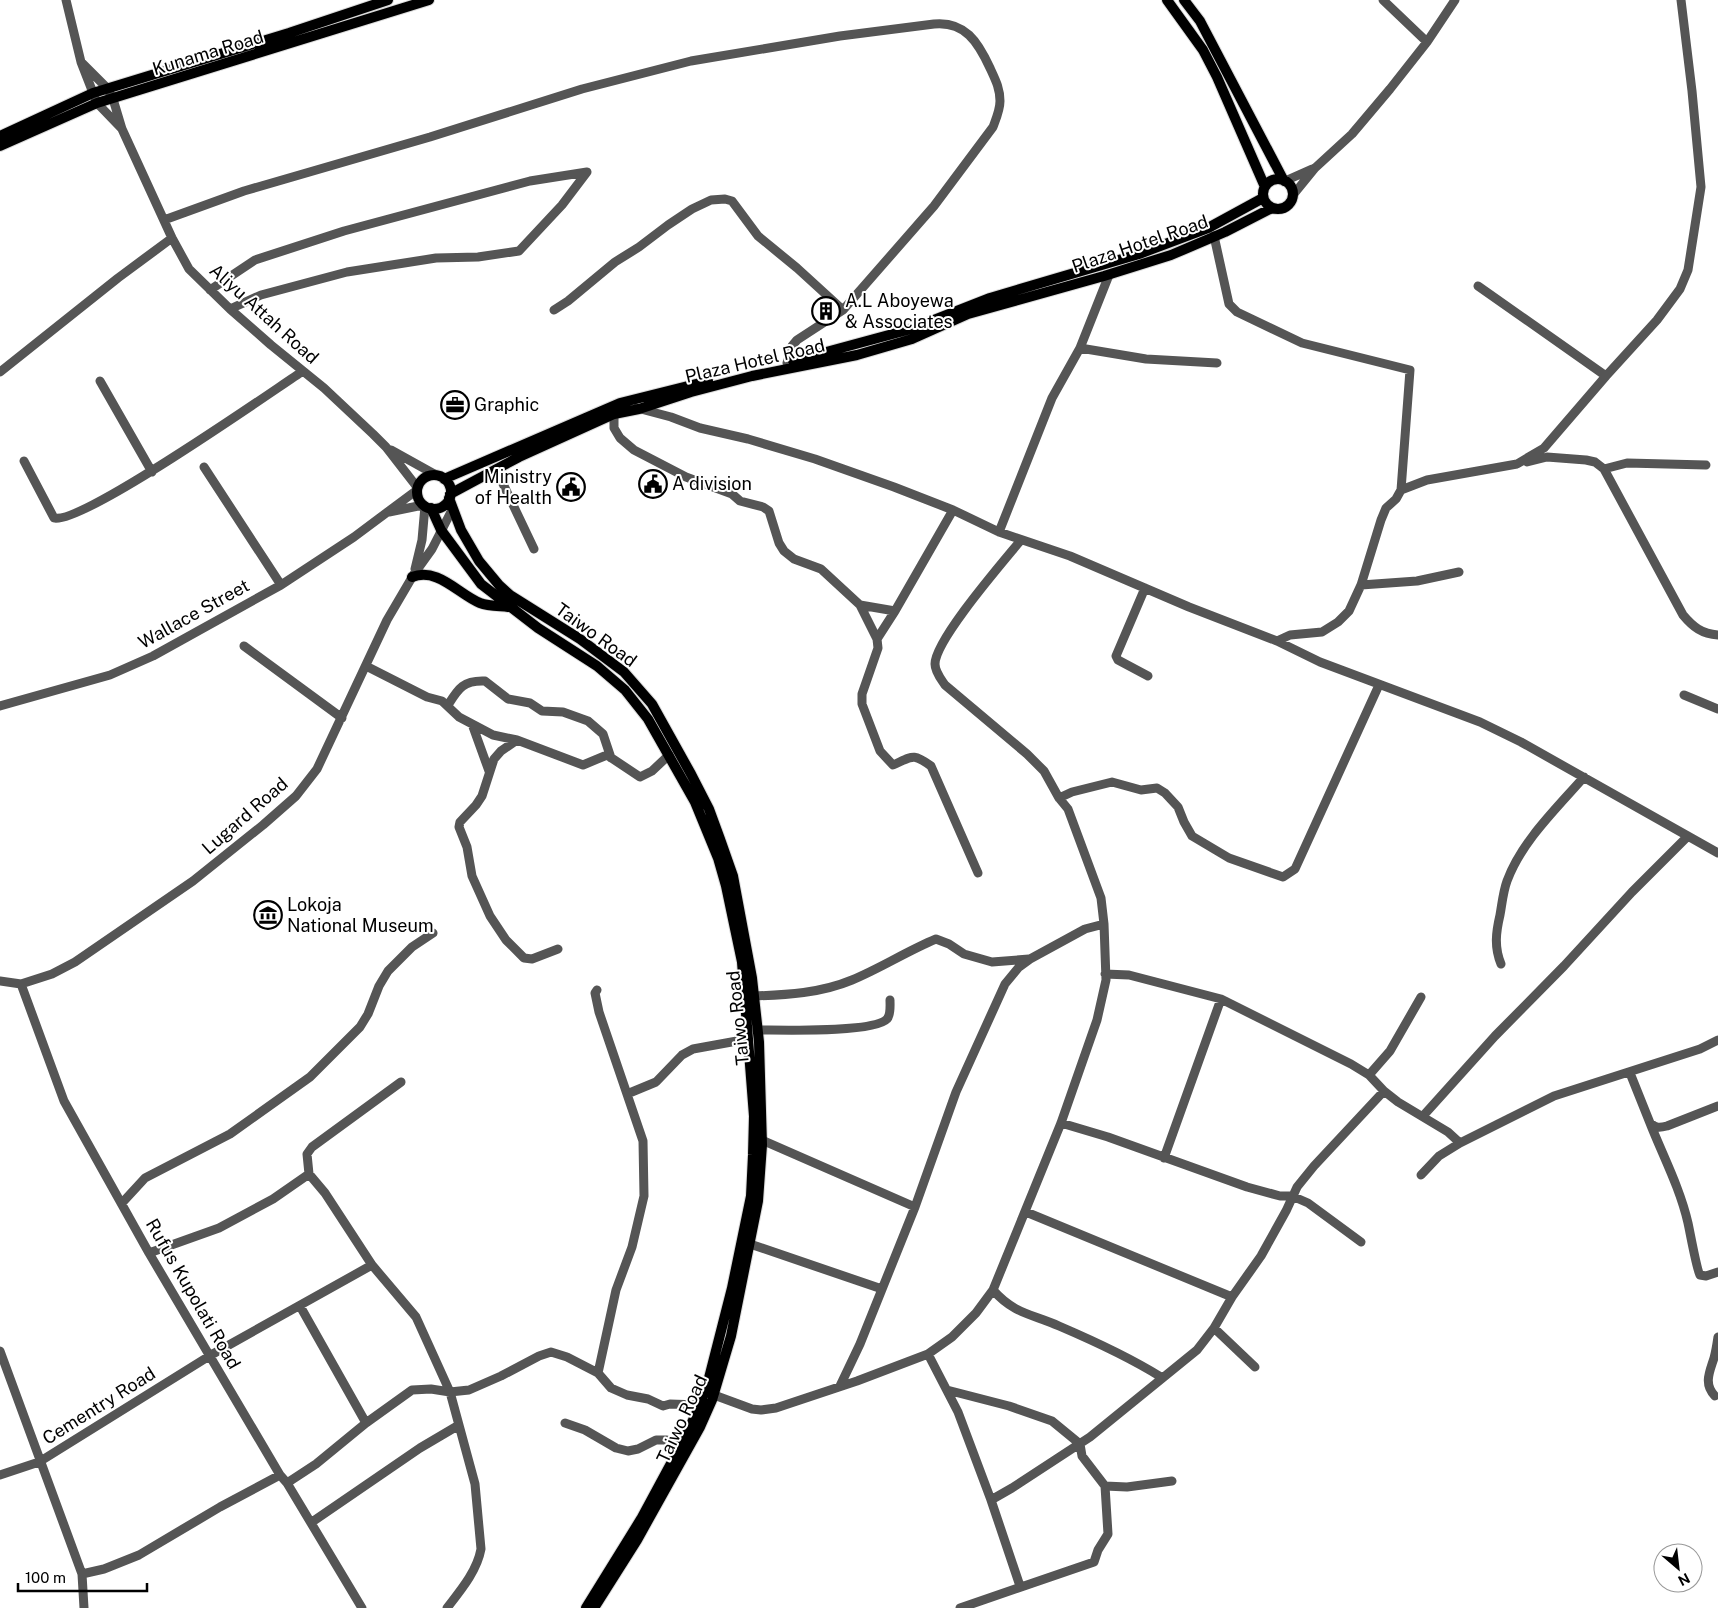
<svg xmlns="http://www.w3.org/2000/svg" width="1718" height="1608" font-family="'Public Sans',sans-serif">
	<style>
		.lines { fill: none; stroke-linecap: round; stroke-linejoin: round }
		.major-casing { stroke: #dbdbdb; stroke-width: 12 }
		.minor { stroke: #555; stroke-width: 9 }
		.major { stroke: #000; stroke-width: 10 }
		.labels { text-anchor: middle; stroke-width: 4; stroke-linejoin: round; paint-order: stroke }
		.street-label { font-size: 18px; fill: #000; stroke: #fff }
		.poi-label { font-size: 18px; fill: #000; stroke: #fff; text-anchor: start }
	</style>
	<rect width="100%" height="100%" fill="#fff"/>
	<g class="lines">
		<defs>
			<path id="major" d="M1167,0L1203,50L1217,77L1265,187
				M1184,0L1200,21L1284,181
				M0,136L93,93L289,33L388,0
				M0,146L97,103L429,0
				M1263 194a15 15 0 1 1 30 0a15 15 0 1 1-30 0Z
				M793,361L911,329L990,298L1139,254L1208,228L1263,198
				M417 492a17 17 0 1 1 34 0a17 17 0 1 1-34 0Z
				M444,479L620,403L708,381
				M450,494L519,457L614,414L639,409L691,392L752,376L857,355L912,339L968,314L1104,276L1171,255L1225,232L1272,208
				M449,498L461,530L479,561L499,585L510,595L580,639L624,672L652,704L691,774L709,809L720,839L733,876L752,978L759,1042L762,1145L758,1201L731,1336L712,1400L700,1427L637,1540L594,1608
				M431,508L441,530L481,584L538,628L597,666L625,690L648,719L695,802L718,858L726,886L742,962L754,1116L753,1155L751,1196L732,1288L709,1378L697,1412L682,1443L641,1519L586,1608
				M412,577C438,567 458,594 480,603C488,606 499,606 508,607"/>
		</defs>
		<!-- major casing -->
		<use href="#major" class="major-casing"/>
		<!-- minor -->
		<path class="minor" d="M66,0L81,62
			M1383,0L1427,42
			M81,62L107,88L113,99L122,129L97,103Z
			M122,129L172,238L189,269L230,309L271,345L324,388L373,434L386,447L417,487
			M1285,181L1312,169
			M1293,195L1315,168L1352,134L1390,89L1427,42L1455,0
			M164,220L244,191L430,137L582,89L691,61L840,36L934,24C965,21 978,42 990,68C995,79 1000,88 1000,101C1000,110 996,119 993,127L934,206L843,310L797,340L792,346L787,363
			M1214,236L1229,304L1237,312L1302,343L1410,370L1401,490
			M1478,286L1606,376
			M210,290L255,260L344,231L530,181L587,172
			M230,309L261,295L347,272L436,258L478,257L519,251L562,205L587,172
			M554,310L568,301L615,262L639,247L668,225L692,209L711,200L725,199L732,201L758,236L797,268L843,310
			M1080,348L1146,359L1217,363
			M0,372L118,278L172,238
			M100,381L152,472
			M637,408L671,417L700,428L748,439L815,459L894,487L953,510L999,532L1070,556L1189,607L1277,641L1320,662L1480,722L1521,742L1718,853
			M614,414V428L620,438L634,450L686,477L732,494L740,501L763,507L769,511L779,543L784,551L794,559L821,569L860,605L877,639L878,648L862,694V704L880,751L893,765C913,756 913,753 931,766L978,873
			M391,450L436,475
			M24,461L54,518C82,525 268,394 303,371
			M1527,462L1547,457L1586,460L1595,462L1604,469L1683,615C1693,627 1702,634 1718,635
			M204,467L281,585
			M496,469L534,549
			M1604,469L1627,463L1706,465
			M389,512L423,505
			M999,532L1052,398L1080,348L1109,275
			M415,569L422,540L425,506
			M1361,585L1417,581L1459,572
			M1145,588L1116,656L1118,660L1148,676
			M860,605L895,611
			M877,639L895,611L953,510
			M1277,641L1290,635L1322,632L1338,622L1349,611L1361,585L1381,520L1386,508L1396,499L1401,490L1427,480L1517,464L1544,448L1606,376L1657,320L1680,289L1688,270L1701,187L1692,91L1681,0
			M244,646L342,718
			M366,666L427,697L442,701L459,717L493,735L517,740L583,765L607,755L640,777L652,771L669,755
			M1684,695L1718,709
			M448,705C458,689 463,680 485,681L508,699L530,703L542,711L563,712L588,721L603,734L611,758
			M0,706L110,675L153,656L281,585L354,537L417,490
			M472,724L489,771
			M517,740L501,751L494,759L482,796L476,805L460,822L459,827L467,847L472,876L490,916L506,940L524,958L532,959L558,949
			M1059,798L1072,792L1112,782L1141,790L1157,788L1165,793L1178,807L1184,822L1192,836L1229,858L1283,877L1295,869L1379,685
			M1501,964C1494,947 1496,932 1500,915C1502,904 1503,892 1507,881C1522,841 1556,809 1584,777
			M1105,974L1129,975L1221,999L1351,1064L1369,1075L1384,1091L1398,1102L1448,1132L1460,1143
			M0,981L21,984L52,974L75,962L193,881L263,825L296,796L317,769L387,620L414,574L432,549L452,510
			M21,984L64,1101L149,1253L280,1475L287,1483L362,1608
			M597,990L595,993L599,1012L643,1141L644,1196L632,1247L616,1290L598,1373
			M753,996C787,995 821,993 852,980C881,968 907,951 936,939L949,944L964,954L992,962L1029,959
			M758,1030C781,1030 874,1033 887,1019C891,1015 890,1005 890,1000
			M1630,1073L1650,1123C1656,1128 1659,1128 1667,1126L1718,1106
			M1369,1075L1390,1051L1421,997
			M627,1094L656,1082L682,1055L693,1049L748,1039
			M1423,1116L1495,1036L1564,966L1632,892L1688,836
			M1061,1123L1108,1137L1247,1187L1280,1196H1292L1308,1203L1361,1242
			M1650,1123C1663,1156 1680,1188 1688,1223C1690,1232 1697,1271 1700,1275L1706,1276L1718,1272
			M762,1140L915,1207
			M1164,1158L1221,999
			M309,1174L325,1193L372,1265L416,1317L450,1392L475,1484L481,1549C477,1571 461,1590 447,1608
			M1421,1175L1439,1156L1460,1143L1554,1096L1700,1049L1718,1040
			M122,1203L145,1178L230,1134L310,1077L360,1027L368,1014L379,986L388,971L412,947L433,933
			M1026,1212L1232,1297
			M750,1244L882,1289
			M149,1253L219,1228L273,1199L309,1174L307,1154L312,1147L401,1082
			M993,1290C1014,1314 1032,1314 1059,1326C1094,1341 1129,1357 1161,1377
			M300,1306L366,1423
			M1214,1328L1255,1367
			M0,1351L82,1574L84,1608
			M928,1354L958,1412L991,1500L1020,1586
			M840,1386L860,1344L915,1207L956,1092L1005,984L1019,967L1030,959L1085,929L1104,924
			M947,1390L1009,1406L1052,1421L1080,1444L1082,1456L1105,1486
			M714,1395L752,1409L761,1410L776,1408L857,1381L928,1354L952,1337L976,1313L993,1290L1061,1123L1097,1020L1106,980L1104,924L1101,898L1068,809L1059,798L1044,771L1027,754L945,685C941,679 935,672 935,664C935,640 1003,562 1021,540
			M1715,1396C1703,1384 1710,1371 1714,1358C1716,1351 1717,1344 1718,1337
			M565,1423L585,1430L616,1448L628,1451L638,1449L656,1440H666L682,1443
			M0,1475L39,1462L211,1355L372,1265
			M287,1483L316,1464L366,1423L412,1390L431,1389L450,1392L469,1390L501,1376L539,1356L551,1352L567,1357L598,1373L611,1388L627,1395L648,1399L663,1406L670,1404L699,1405
			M991,1500L1012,1488L1090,1437L1197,1350L1214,1328L1232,1297L1261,1256L1286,1211L1297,1187L1314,1166L1384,1091
			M312,1522L420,1448L459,1425
			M82,1574L104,1569L139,1555L220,1507L280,1475
			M960,1608L1094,1562L1098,1550L1108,1534L1105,1486L1127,1487L1172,1481"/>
		<!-- major -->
		<use href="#major" class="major"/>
	</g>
	<!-- icons -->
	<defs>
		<symbol id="building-ring" viewBox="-11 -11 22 22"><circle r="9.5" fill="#fff" stroke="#000" stroke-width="1.5"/><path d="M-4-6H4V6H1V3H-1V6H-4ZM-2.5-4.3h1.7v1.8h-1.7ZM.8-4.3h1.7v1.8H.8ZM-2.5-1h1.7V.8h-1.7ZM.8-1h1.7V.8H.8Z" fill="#000"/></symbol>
		<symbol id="office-ring" viewBox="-11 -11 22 22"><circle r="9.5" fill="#fff" stroke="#000" stroke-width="1.5"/><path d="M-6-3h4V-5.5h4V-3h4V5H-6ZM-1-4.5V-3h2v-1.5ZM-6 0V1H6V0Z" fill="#000"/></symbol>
		<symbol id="civic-ring" viewBox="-11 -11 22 22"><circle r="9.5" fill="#fff" stroke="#000" stroke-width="1.5"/><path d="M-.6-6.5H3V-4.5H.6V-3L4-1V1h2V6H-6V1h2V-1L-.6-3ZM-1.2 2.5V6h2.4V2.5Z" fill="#000"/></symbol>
		<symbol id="museum-ring" viewBox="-11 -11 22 22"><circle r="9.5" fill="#fff" stroke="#000" stroke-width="1.5"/><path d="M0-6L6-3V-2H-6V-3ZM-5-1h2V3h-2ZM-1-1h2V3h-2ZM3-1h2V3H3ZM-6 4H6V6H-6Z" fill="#000"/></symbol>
	</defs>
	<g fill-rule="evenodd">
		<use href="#building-ring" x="810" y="295" width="32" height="32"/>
		<use href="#office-ring" x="439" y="389" width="32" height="32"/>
		<use href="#civic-ring" x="637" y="468" width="32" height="32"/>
		<use href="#civic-ring" x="555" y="471" width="32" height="32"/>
		<use href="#museum-ring" x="252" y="899" width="32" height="32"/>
	</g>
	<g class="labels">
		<!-- street labels -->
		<g class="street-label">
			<text transform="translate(208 53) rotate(-17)" y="6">Kunama Road</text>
			<text transform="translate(1140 244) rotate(-19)" y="6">Plaza Hotel Road</text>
			<text transform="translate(264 314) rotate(42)" y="6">Aliyu Attah Road</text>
			<text transform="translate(755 361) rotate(-13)" y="6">Plaza Hotel Road</text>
			<text transform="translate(194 614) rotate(-29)" y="6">Wallace Street</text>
			<text transform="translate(596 635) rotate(36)" y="6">Taiwo Road</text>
			<text transform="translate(245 816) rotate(-41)" y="6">Lugard Road</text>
			<text transform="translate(738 1018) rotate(-96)" y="6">Taiwo Road</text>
			<text transform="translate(193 1294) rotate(60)" y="6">Rufus Kupolati Road</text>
			<text transform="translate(99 1406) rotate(-32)" y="6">Cementry Road</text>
			<text transform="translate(682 1419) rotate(-65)" y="6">Taiwo Road</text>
		</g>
		<!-- poi labels -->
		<g class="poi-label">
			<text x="845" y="307">A.L Aboyewa<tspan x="845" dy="21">&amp; Associates</tspan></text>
			<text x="474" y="411">Graphic</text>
			<text x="552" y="483" text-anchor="end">Ministry<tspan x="552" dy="21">of Health</tspan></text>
			<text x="672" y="490">A division</text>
			<text x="287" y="911">Lokoja<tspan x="287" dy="21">National Museum</tspan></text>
		</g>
	</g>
	<!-- north arrow -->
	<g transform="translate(1678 1568) rotate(152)"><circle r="24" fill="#ffffff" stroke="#999999"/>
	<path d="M0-4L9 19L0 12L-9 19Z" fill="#000000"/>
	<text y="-8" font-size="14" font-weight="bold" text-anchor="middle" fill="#000000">N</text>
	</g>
	<!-- scale -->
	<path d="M18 1583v8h129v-8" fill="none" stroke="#000000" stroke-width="2.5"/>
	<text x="25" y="1583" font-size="15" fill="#000000" stroke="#ffffff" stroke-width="4" paint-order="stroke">100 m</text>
</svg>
